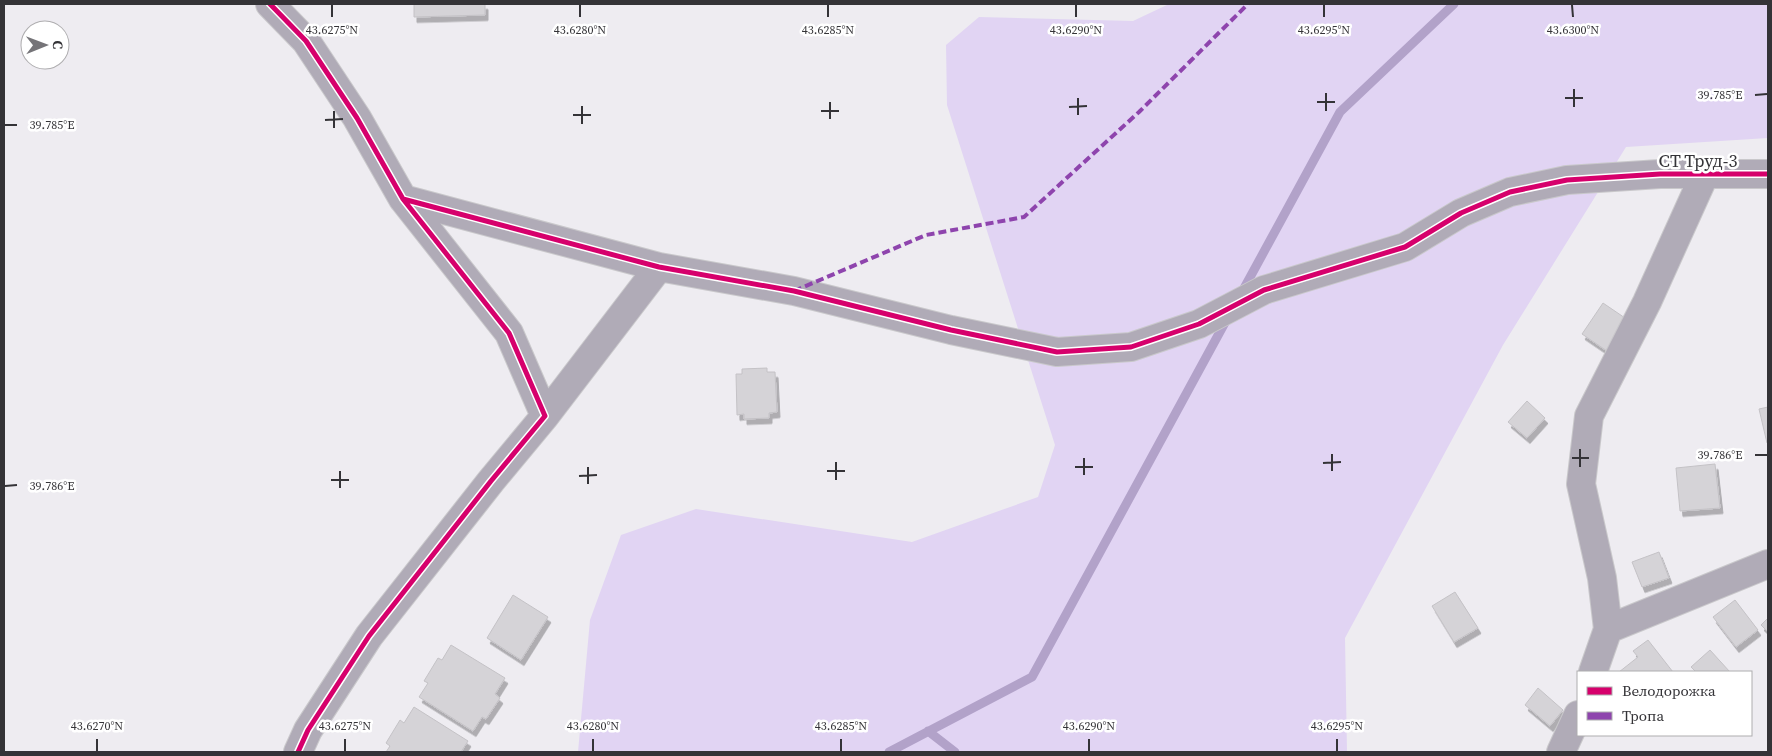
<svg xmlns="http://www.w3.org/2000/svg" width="1772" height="756" font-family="'Source Serif 4',serif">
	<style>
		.green { fill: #e1d4f3 }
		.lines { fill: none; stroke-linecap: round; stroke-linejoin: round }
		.stream { stroke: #b2a2c9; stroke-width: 9 }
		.building { fill: #d5d3d7; stroke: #c4c2c6; filter: url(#shadow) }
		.minor-casing { stroke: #c9c8cb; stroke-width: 30 }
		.minor { stroke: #b0abb7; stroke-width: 28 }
		.quiet { stroke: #8e44ad; stroke-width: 4; stroke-dasharray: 8 4; stroke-linecap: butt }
		.cycleway-casing { stroke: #fff; stroke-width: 8 }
		.cycleway { stroke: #d6006c; stroke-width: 5 }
		.ticks { fill: none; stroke: #343337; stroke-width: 2 }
		.labels { text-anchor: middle; stroke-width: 5; stroke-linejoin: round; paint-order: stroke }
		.street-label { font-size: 18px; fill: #343337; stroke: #fff }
		.ticks-label { font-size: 12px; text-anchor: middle; fill: #343337; stroke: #fff; stroke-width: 5; stroke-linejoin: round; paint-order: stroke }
	</style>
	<defs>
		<filter id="shadow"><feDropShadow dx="3" dy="5.5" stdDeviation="0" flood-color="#0004"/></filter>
	</defs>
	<rect width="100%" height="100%" fill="#eeecf1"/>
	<!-- green -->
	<path class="green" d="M1169,4H1768V138L1626,147L1503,345L1345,638L1347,752H578L590,620L621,535L696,509L912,542L1038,497L1055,445L947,105L946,45L979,17L1133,21Z"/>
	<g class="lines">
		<!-- stream -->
		<path class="stream" d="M1242,292L1340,112L1454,4
			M928,731L955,752
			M889,752L1032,677L1228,317"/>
	</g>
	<!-- building -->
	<path class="building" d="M414,4H485V15L414,17Z
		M1603,303L1628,320L1607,351L1582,334Z
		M767,368V372H775L777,412L769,413V418L744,419V414L737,415L736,374H742V369Z
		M1527,401L1545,418L1527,438L1508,422Z
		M1768,407V442L1767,443L1759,409Z
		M1715,464L1720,508L1680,511L1676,468Z
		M1659,552L1669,578L1642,587L1632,562Z
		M1455,592L1478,628L1454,642L1432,606Z
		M513,595L548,617L521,660L487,638Z
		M1735,600L1758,630L1736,647L1713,617Z
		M1768,618V632L1761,625Z
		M1648,640L1673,672H1619L1638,657L1633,651Z
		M451,645L505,678L495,694L500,698L486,719L482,717L473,731L419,697L428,683L424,681L438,658L442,660Z
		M1710,650L1730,672H1696L1691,667Z
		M1538,688L1563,710L1550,726L1525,705Z
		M414,707L468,741L461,752H386L390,746L386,743L400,720L404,723Z"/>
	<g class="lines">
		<defs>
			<path id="minor" d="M270,4L306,41L357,118L403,199L659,267L794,291L951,330L1057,352L1131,347L1199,324L1264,290L1405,247L1461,213L1510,192L1567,180L1660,174H1768
				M545,416L659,267
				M1608,629L1768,564
				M1593,672L1608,629L1602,578L1581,484L1589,416L1647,302L1704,176
				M298,752L308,730L369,636L491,481L545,416L509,333L403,199
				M1561,752L1578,715"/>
		</defs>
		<!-- minor casing -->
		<use href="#minor" class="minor-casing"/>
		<!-- minor -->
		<use href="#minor" class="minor"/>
		<!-- quiet -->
		<path class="quiet" d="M794,291L926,235L1024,217L1139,112L1248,4"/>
		<defs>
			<path id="cycleway" d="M270,4L306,41L357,118L403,199L659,267L794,291L951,330L1057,352L1131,347L1199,324L1264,290L1405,247L1461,213L1510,192L1567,180L1660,174H1768
				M298,752L308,730L369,636L491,481L545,416L509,333L403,199"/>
		</defs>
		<!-- cycleway casing -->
		<use href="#cycleway" class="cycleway-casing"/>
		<!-- cycleway -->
		<use href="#cycleway" class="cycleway"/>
	</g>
	<!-- ticks -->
	<path class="ticks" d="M332,5V17M580,5V17M828,5V17M1076,5V17M1324,5V17M1572,5L1573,17M1574,89V107M1326,93V111M1755,95L1767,94M1078,98V115M1565,98H1583M830,102V119M1317,102H1335M582,106V124M1069,107L1087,106M334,111V128M821,111H839M573,115H591M325,120L343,119M5,125H17M1580,449V467M1332,454V471M1755,455H1767M1084,458V475M1572,458H1589M836,462V480M1323,463L1341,462M588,467V484M1075,467H1093M340,471V488M827,471H845M579,476L597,475M331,480H349M5,486L17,485M97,739V751M345,739V751M593,739V751M841,739V751M1089,739V751M1337,739V751"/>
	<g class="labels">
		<!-- street labels -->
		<g class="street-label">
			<text x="1698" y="167">СТ Труд-3</text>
		</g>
	</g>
	<g class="ticks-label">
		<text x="332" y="34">43.6275°N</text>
		<text x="580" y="34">43.6280°N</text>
		<text x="828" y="34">43.6285°N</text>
		<text x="1076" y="34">43.6290°N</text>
		<text x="1324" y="34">43.6295°N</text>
		<text x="1573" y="34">43.6300°N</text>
		<text x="1720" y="99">39.785°E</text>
		<text x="52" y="129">39.785°E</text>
		<text x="1720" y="459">39.786°E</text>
		<text x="52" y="490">39.786°E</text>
		<text x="97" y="730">43.6270°N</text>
		<text x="345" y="730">43.6275°N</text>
		<text x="593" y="730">43.6280°N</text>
		<text x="841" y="730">43.6285°N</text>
		<text x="1089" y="730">43.6290°N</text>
		<text x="1337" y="730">43.6295°N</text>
	</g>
	<!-- border -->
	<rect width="1772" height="756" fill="none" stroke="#343337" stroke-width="10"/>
	<!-- legend -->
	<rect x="1577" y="671" width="175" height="65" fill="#ffffff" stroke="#aeadaf"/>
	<rect x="1587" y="687" width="25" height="8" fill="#d6006c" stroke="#aeadaf"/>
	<text x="1622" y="696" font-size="15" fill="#343337">Велодорожка</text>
	<rect x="1587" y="712" width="25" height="8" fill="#8e44ad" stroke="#aeadaf"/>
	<text x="1622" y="721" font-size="15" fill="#343337">Тропа</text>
	<!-- north arrow -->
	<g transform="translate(45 45) rotate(89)"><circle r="24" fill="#ffffff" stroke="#aeadaf"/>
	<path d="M0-4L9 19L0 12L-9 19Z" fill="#757478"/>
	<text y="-8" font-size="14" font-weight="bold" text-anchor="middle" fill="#343337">С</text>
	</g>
</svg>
